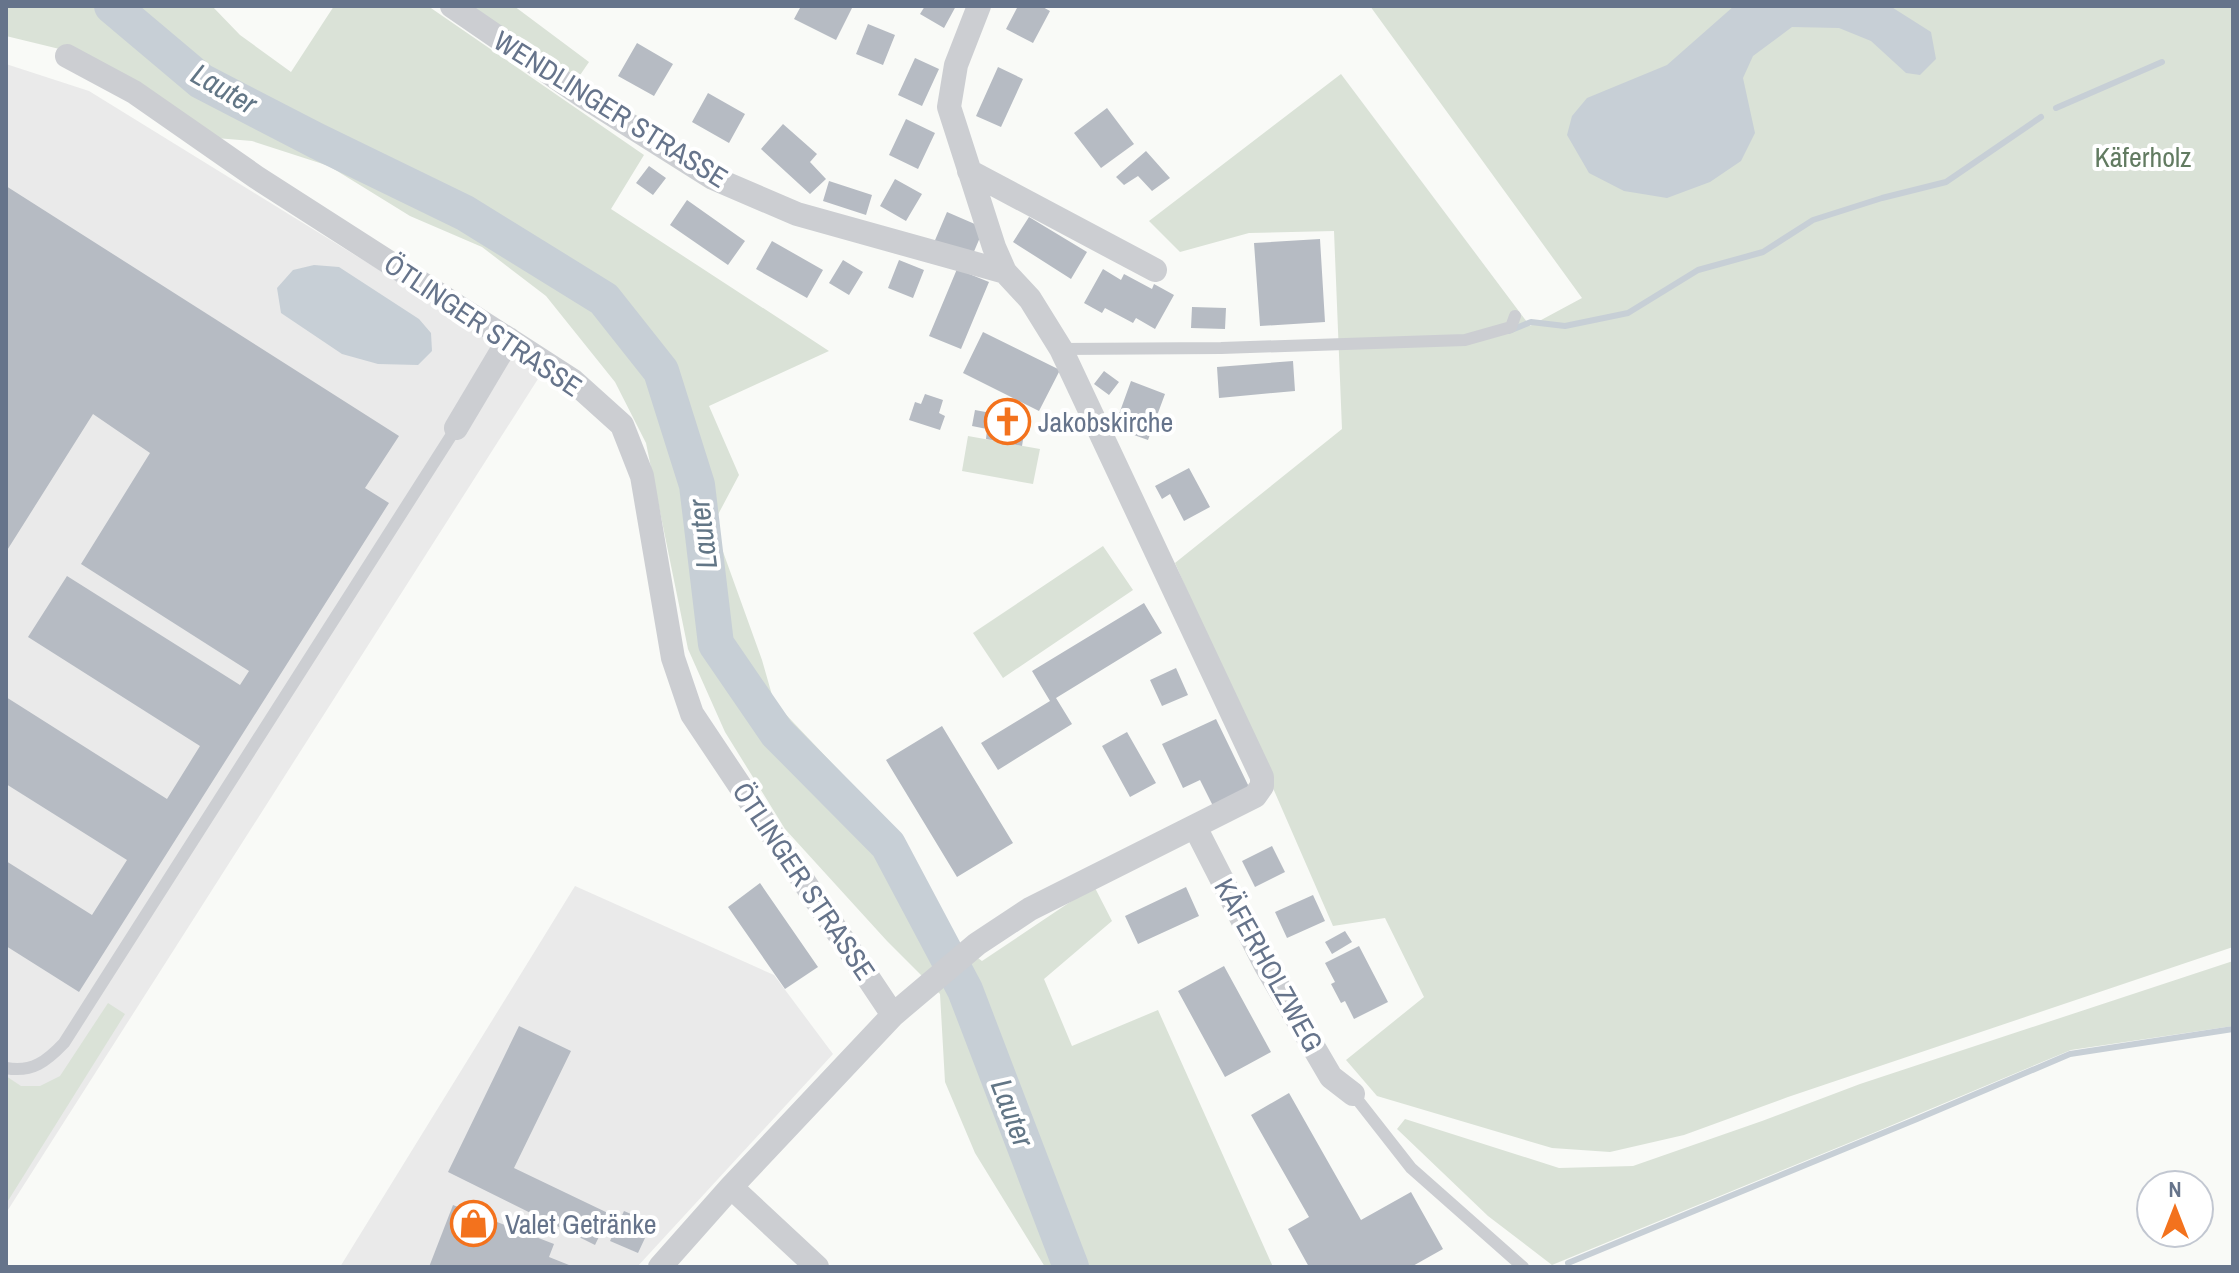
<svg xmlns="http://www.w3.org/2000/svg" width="2239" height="1273" font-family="'Archivo Narrow',sans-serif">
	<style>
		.built { fill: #eaeaea }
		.green { fill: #dae2d7 }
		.water { fill: #c7cfd6 }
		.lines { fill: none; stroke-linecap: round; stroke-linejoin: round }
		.stream { stroke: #c7cfd6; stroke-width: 6 }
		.river { stroke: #c7cfd6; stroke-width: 36 }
		.building { fill: #b6bbc3 }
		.service { stroke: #ccced2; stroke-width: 12 }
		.minor { stroke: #ccced2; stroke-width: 24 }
		.labels { text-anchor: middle; stroke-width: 8; stroke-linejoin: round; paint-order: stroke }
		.street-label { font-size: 28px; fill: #66748b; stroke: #fff }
		.park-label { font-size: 28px; fill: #627b61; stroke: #fff }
		.poi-label { font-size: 28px; fill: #66748b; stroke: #fff; text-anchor: start }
		.water-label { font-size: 30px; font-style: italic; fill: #627686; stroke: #fff }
	</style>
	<rect width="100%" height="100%" fill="#f9faf7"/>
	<!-- built -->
	<path class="built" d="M6,64L89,91L543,371L6,1213Z
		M575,886L774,975L833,1054L637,1267H340Z"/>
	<!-- green -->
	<path class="green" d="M6,6H212L240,35L291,72L334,6H428L644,155L611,209L829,351L709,406L739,475L713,524L762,660L774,702L867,800L903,852L955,941L982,961L1094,886L1112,921L1044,979L1072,1046L1158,1010L1273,1267H1045L975,1153L945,1082L940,994L887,941L785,829L725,732L688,649L646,443L615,382L546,296L482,247L410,216L329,166L252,141L216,138L76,53L6,36Z
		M460,6H514L589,62L574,84Z
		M1370,6H2233V947L1788,1097L1684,1135L1610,1152L1552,1148L1377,1096L1346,1060L1424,997L1385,918L1333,926L1175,563L1342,429L1334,231L1249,233L1180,252L1149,221L1341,74L1530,326L1582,298Z
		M968,436L1040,449L1033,484L962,471Z
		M1103,546L1133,590L1003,678L973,633Z
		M2233,961V1026L2071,1050L1878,1131L1552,1265L1488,1216L1397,1129L1405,1119L1559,1168L1633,1166L1762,1121L1860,1084Z
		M108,1003L125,1014L6,1204V1076L21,1086H40L60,1076Z"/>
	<!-- water -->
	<path class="water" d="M1734,6H1890L1931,32L1936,59L1920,75L1906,73L1871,41L1839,28L1792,27L1753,56L1743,78L1755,133L1741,161L1710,182L1667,198L1624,191L1589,173L1567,135L1572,116L1587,98L1667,65Z
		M314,265L339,267L419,319L431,333L432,351L418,365L378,364L342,354L281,313L277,288L293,270Z"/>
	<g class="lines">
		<!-- stream -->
		<path class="stream" d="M2056,108L2162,62
			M1509,331L1531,322L1565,326L1628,313L1698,270L1763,252L1813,220L1882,198L1946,182L2041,117
			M1568,1263L1917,1119L2070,1054L2233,1029"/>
		<!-- river -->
		<path class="river" d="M112,6L201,81L317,141L465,213L604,299L661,371L697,485L716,644L777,733L888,845L965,990L1071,1267"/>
	</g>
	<!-- building -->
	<path class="building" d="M801,6H853L836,40L794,19Z
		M925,6H956L944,28L920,14Z
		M1018,6H1041L1050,11L1033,43L1006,29Z
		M868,24L895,35L883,65L856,54Z
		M637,43L673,64L654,96L618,76Z
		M915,58L939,69L922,106L898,95Z
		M998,67L1023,79L1001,127L976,116Z
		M708,93L745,114L729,143L692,122Z
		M1107,108L1134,144L1101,168L1074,133Z
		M906,119L935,133L918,169L889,155Z
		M783,124L817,154L810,162L826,179L810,194L761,149Z
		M1146,151L1170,178L1152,191L1138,176L1124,185L1116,177Z
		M649,166L666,178L653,195L636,183Z
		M895,179L922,194L906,221L880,206Z
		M829,181L872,195L866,215L823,201Z
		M6,186L399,436L365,488L389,503L79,992L6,946V861L92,915L127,860L6,784V697L167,799L200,746L28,637L67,576L240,685L249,671L81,564L150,453L93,414L6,552Z
		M687,200L745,241L728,265L670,225Z
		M947,212L984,228L970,261L933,245Z
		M1029,217L1087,252L1071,279L1013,242Z
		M1320,239L1325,322L1260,326L1254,243Z
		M772,241L823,270L807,298L756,269Z
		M843,260L863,272L849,295L829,283Z
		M899,260L924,270L913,298L888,288Z
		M957,269L989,282L961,349L929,336Z
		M1103,269L1121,280L1124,274L1152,289L1154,284L1174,295L1155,329L1136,318L1133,323L1105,308L1102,313L1084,303Z
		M1192,307L1226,308L1225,329L1191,328Z
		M983,332L1060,370L1039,411L963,373Z
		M1293,361L1295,391L1219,398L1217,367Z
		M1104,371L1119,382L1109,395L1094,384Z
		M1131,381L1165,394L1148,440L1114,428Z
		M925,394L943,400L939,413L945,416L940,430L909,420L915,402L921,404Z
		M991,409L1027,416L1022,446L986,439L987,429L972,426L975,410L991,413Z
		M1189,468L1210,507L1184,521L1170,494L1162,499L1155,486Z
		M1144,603L1162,633L1056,698L1072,724L998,770L981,743L1050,701L1032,671Z
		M1176,668L1188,695L1162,706L1150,680Z
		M1216,719L1250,789L1213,806L1200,780L1183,788L1162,744Z
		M942,726L1013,843L957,877L886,760Z
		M1127,732L1156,783L1130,797L1102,746Z
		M1272,846L1285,872L1255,887L1242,861Z
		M760,883L818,967L785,989L728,907Z
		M1186,887L1199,916L1138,944L1125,916Z
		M1313,895L1325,921L1287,938L1275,912Z
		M1345,931L1352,942L1332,954L1325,942Z
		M1359,946L1388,1002L1354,1019L1345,1001L1341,1003L1331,984L1335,982L1325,963Z
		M1224,966L1271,1052L1225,1077L1178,991Z
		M519,1026L571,1051L514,1168L610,1214L595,1245L448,1172Z
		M1289,1093L1361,1220L1411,1192L1443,1249L1411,1267H1309L1288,1229L1309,1217L1251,1115Z
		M453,1205L554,1244L549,1257L574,1267H429Z
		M624,1211L652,1223L638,1253L610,1241Z"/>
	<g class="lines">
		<!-- service -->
		<path class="service" d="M1061,349L1221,348L1465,340L1511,327L1515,316
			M6,1068C32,1073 47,1061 64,1043L456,428
			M1353,1094L1411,1168L1523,1267"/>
		<!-- minor -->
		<path class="minor" d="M452,6L583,96L713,178L797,214L1005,272
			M67,56L134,92L256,177L572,380L622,425L642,476L673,658L692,714L893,1015
			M969,171L1155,270
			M456,428L509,339
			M1195,827L1266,966L1331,1077L1353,1094
			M731,1187L817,1267
			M660,1267L731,1187L893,1015L977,944L1030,909L1255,796L1262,786V777L1061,349L1030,299L1005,272L994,247L949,107L956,65L979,6"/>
	</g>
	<!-- icons -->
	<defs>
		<symbol id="church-ring" viewBox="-11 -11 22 22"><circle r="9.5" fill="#fff" stroke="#f3721d" stroke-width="1.5"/><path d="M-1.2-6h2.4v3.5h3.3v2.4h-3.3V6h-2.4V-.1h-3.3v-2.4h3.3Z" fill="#f3721d"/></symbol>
		<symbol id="shop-ring" viewBox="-11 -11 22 22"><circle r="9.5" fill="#fff" stroke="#f3721d" stroke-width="1.5"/><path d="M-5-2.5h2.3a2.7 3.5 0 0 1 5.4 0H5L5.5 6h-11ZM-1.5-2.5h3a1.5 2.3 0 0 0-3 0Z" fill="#f3721d"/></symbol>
	</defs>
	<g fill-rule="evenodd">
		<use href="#church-ring" x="982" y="396" width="51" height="51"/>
		<use href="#shop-ring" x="448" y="1198" width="51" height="51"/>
	</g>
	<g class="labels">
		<!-- street labels -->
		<g class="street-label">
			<text transform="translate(611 109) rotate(32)" y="10">WENDLINGER STRASSE</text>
			<text transform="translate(483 325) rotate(34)" y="10">ÖTLINGER STRASSE</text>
			<text transform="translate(804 881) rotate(56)" y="10">ÖTLINGER STRASSE</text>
			<text transform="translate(1269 965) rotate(61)" y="10">KÄFERHOLZWEG</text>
		</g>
		<!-- park labels -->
		<g class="park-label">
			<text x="2143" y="167">Käferholz</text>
		</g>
		<!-- poi labels -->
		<g class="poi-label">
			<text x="1038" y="432">Jakobskirche</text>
			<text x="505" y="1234">Valet Getränke</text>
		</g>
		<!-- water labels -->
		<g class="water-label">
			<text transform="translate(224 89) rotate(30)" y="10">Lauter</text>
			<text transform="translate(703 534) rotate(-97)" y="10">Lauter</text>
			<text transform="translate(1012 1113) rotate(69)" y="10">Lauter</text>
		</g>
	</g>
	<!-- border -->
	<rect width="2239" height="1273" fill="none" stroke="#66748b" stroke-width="16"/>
	<!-- north arrow -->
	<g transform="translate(2175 1209)"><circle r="38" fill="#ffffff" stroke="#c2c7d1" stroke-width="2"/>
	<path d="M0-6L14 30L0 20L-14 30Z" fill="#f3721d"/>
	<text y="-12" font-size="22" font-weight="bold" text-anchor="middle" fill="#66748b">N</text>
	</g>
</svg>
